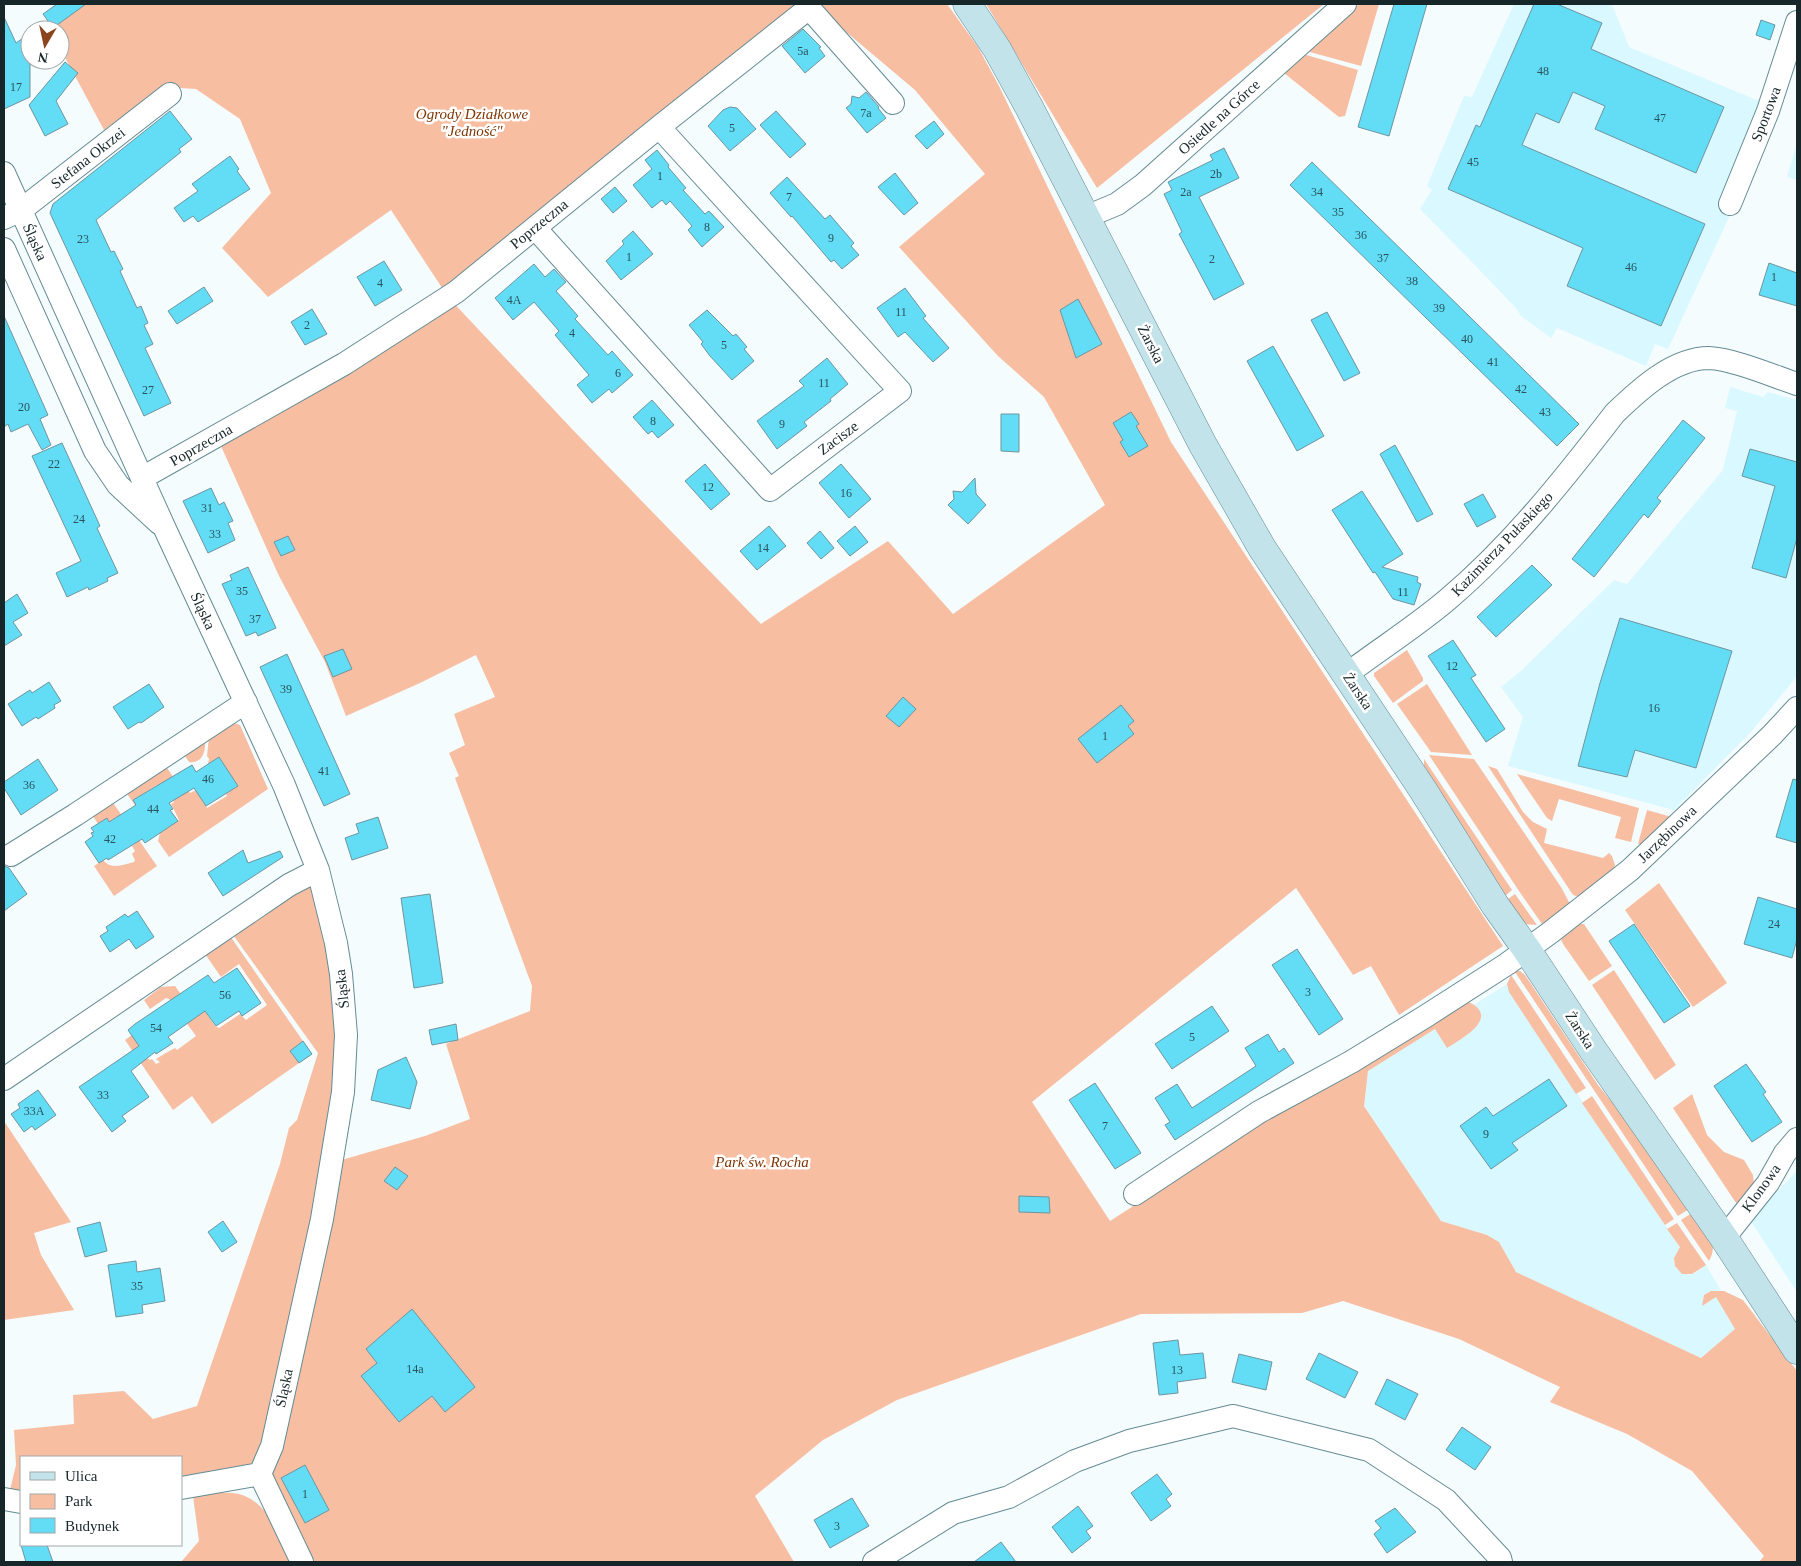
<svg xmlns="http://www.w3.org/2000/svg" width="1801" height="1566" font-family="Georgia,serif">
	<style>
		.built { fill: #daf8ff }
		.green { fill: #f7bea2 }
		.building { fill: #63dcf6; stroke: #6e959e }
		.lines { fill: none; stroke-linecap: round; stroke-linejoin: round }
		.street-casing { stroke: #658b94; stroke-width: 24 }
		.secondary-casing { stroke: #658b94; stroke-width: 29 }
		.street { stroke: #fff; stroke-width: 22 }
		.secondary { stroke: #c3e3ea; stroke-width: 28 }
		.labels { text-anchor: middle; stroke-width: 5; stroke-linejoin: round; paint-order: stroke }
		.number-label { font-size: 12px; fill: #29545c }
		.park-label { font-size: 15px; font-style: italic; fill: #7f3605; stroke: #fff }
		.street-label { font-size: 15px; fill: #162629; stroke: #fff }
	</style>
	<rect width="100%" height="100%" fill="#f4fcfe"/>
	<!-- built -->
	<path class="built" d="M1514,4H1612L1629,47L1759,101V109L1731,213L1668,349L1655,344L1646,366L1557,328L1551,338L1521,316L1516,308L1468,258L1420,209L1432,190L1427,186L1464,96L1472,97Z
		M1797,143V180L1787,177Z
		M1730,387L1763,397L1768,392L1797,400V676L1751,732L1674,810L1508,766L1523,717L1501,687L1522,670L1614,580L1627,584L1723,470L1737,411L1725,408Z
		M1507,984L1511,995L1680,1247L1676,1254L1674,1263L1677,1269L1690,1275L1695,1273L1706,1265L1721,1291L1717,1290L1704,1295L1703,1305L1716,1297L1735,1329L1701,1358L1516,1272L1499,1242L1487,1235L1441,1221L1364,1105L1368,1071Z
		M1797,1171V1292L1750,1220Z"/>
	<!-- green -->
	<path class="green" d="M74,4H810L448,297L572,429L761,624L888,541L953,614L1105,505L1044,397L998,356L899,247L985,174L915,90L813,4H947L978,47L999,86L1171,442L1503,946L1399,1015L1371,966L1353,975L1296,888L1032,1102L1110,1221L1283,1110L1469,1002C1501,1018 1461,1039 1447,1048L1435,1029L1368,1071L1364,1106L1441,1221L1487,1235L1499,1242L1516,1272L1701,1358L1735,1329L1716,1297L1702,1306L1704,1295L1711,1291H1724L1743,1300L1797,1371V1562H1759L1764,1556L1692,1471L1627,1434L1550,1402L1560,1387L1459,1339L1343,1301L1302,1313L1141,1314L897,1400L823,1440L755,1496L794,1562H301L258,1473L181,1480V1457H21V1493L10,1490L16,1465L14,1430L74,1424L73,1395L124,1391L153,1419L197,1406L280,1164L289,1128L297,1120L318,1053L231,932L312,882L330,966L336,1038L331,1163L425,1136L470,1119L446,1044L530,1011L532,986L455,778L459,776L449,753L465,745L454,714L495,697L476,655L420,683L346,716L325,662L279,576L217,437L448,297L391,210L268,297L222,248L271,193L240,119L196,89L163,87L104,130L60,48V30H50L77,8Z
		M986,4H1324L1097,188Z
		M1359,4H1379L1361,66L1306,51Z
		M1303,54L1358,70L1345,116L1339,117L1284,73Z
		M1407,650L1423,678V681L1393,703L1374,676V673Z
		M1427,684L1472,755L1431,752L1397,704Z
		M231,722L240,725L268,789L169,857L158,841L160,833L179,820L171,804L174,802L167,792L164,794L157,785L133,800L138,807L137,808L125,791L165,765L174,778L178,775L190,793L196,790L207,808L227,796L226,794L237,786L219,757L208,764L209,759L207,756L209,737Z
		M205,739C206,751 203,764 189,762L183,753Z
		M1429,755L1474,759L1561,887L1570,904L1542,924L1519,891Z
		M1424,759L1512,890L1505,896L1424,771Z
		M1488,766L1497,769L1523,812L1533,822L1547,829L1544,843L1603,858L1609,853L1612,856L1615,865L1613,871L1579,897L1573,895Z
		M1517,774L1639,808L1631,842L1615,838L1621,817L1559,799L1552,821L1547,818Z
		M111,800L157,866L114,896L94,866L103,860C111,870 123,865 134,862L135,860L132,854L135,851L132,846L135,844L117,817L109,822L107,818L98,824L91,813Z
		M1647,810L1675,818L1644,844H1638Z
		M1659,883L1727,983L1693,1007L1625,910Z
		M1515,894L1537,925L1525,924L1508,899Z
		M1580,924H1584L1612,966L1589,981L1563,944L1561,939Z
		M228,933L312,1054L212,1124L192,1096L173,1110L125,1040L132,1035L147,1058L150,1060L152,1059L156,1064L160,1062L156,1059C162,1055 168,1052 175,1048L177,1050L196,1036L169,999L166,998L150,1009L144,1000L161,987L175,986L194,1012L202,1007L215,1026L219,1028L240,1014L246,1020L267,1005L239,964L221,977L203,951Z
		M1614,970L1676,1065L1655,1080L1592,985Z
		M1517,971H1520L1525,975L1598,1085L1669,1173L1692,1207L1678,1216L1515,972Z
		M1511,975L1586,1088L1576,1094L1509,992L1507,984Z
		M1692,1094L1707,1135L1724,1152L1744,1160L1753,1175L1754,1184L1738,1206L1673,1108Z
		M1592,1096L1674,1219L1665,1225L1582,1103Z
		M4,1121L71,1222L34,1233L41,1255L74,1310L4,1320Z
		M1695,1211C1705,1228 1720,1243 1709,1261L1681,1220Z
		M1677,1223L1706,1265L1692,1274H1682L1675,1266L1674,1258L1680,1247L1667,1229Z
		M212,1492C220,1493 230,1492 239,1494C268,1501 280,1538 292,1562H181L199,1541L193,1496Z"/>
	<!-- building -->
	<path class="building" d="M57,4H86L53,28L43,14Z
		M1394,4H1427L1389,136L1358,127Z
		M1534,4H1557L1602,23L1591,49L1724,107L1696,173L1595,129L1605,106L1573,92L1559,123L1536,113L1522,145L1705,224L1661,326L1567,286L1583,248L1448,189L1476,125L1480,127Z
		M4,17L16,43L30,33V97L4,109Z
		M1761,20L1775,25L1770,40L1756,35Z
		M803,29L821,47L819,48L825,56L805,73L782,46Z
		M65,62L78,73L56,101L68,124L45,136L29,105Z
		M866,92L879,107L878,108L886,118L867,133L846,108L851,104L852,96L859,98Z
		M730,107L737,108L756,129L730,151L708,126L723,110Z
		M170,111L192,139L179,149L181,152L96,220L111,252L114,251L123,269L120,271L137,308L141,306L148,323L144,325L153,344L145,348L171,403L144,416L50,213L53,204Z
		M776,111L806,144L790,158L760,125Z
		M934,121L944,134L927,149L915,136Z
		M1224,148L1239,178L1199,197L1244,284L1214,300L1179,234L1182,232L1164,194L1172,190L1168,182L1213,160L1210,155Z
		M657,150L669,165L668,167L686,188L683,190L705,214L709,211L724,227L702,247L688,230L692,226L670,201L666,205L662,200L652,208L633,185L652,169L645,160Z
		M230,156L239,169L237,171L250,189L198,222L193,216L184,222L174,208L198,191L192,184Z
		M1312,162L1579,424L1557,446L1290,185Z
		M895,173L918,203L904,215L878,187Z
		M787,177L825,219L830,215L854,243L851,246L859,255L842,269L834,260L831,262L792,216L791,217L770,193Z
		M615,187L627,201L613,213L601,199Z
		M633,231L653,254L621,280L606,261L624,244L622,241Z
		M384,261L402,290L375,306L357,277Z
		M1769,263L1797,273V306L1759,295Z
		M534,264L545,277L554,269L566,282L556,291L578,316L575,319L608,355L612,351L633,375L612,393L609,389L592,403L577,385L589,375L555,335L559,331L534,302L513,320L495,298Z
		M204,287L213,301L177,324L168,311Z
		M905,288L926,316L923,318L949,348L933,362L905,332L898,337L877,308Z
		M1078,299L1102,344L1076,358L1060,310Z
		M312,309L327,334L305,345L291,322Z
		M707,310L733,336L736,334L747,347L744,349L754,361L732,380L710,356L701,344L703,342L689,325Z
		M1327,312L1360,373L1344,381L1311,320Z
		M4,316L48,415L40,419L51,445L42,450L28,424L11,432L8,424L4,427Z
		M1273,346L1324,436L1297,451L1247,361Z
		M827,358L848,384L830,399L831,401L804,422L807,426L777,449L757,421L804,386L799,381Z
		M652,400L674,425L658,438L652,431L648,434L633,417Z
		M1131,412L1139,424L1136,426L1148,446L1129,457L1120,442L1123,440L1113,423Z
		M1001,414H1019V452L1001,451Z
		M1683,420L1705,438L1657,498L1661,501L1648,518L1644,514L1594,577L1572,559Z
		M62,443L100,526L97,528L118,573L107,578L108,581L89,590L88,587L67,597L56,573L81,561L32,456Z
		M1395,445L1433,514L1417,522L1380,454Z
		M1750,449L1797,462V538L1786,578L1752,568L1775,486L1742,476Z
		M705,464L730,494L711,510L685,481Z
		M841,464L871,499L849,518L819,483Z
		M975,478L976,494L986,505L968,524L948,505L954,499L953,491L962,492Z
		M211,488L219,505L224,502L233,521L228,523L235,540L208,553L183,501Z
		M1362,491L1403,554L1382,567L1418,577L1417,582L1421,584L1414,605L1393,599L1375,572L1373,573L1332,510Z
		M1483,494L1496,517L1477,527L1464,504Z
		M769,526L786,546L757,570L740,551Z
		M855,526L868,542L850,556L837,541Z
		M820,531L834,548L821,559L807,543Z
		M288,536L295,550L281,556L274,542Z
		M1532,565L1552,585L1496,637L1477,617Z
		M248,567L276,628L258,636L256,632L246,636L222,584L232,580L230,575Z
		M17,594L28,613L13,622L22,635L4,646V603Z
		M1620,618L1732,651L1696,768L1635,750L1627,777L1578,766L1600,683Z
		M1453,640L1476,675L1471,678L1505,729L1486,742L1428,656Z
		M343,649L352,669L333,677L324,656Z
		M287,654L350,794L324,806L260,667Z
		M49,682L61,701L54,705L55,708L38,719L36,717L22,726L8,704L30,690L32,693Z
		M149,684L164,707L141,723L139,722L128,729L113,707Z
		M903,697L916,709L899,727L886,716Z
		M1121,705L1134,721L1128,726L1134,734L1097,763L1078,739Z
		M219,757L238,786L206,806L194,788L169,803L173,809L170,810L178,821L145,843L142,839L108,860L107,858L99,863L85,842L93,836L91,833L94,832L91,828L107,818L109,822L136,805L133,800L192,765L196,772Z
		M38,759L58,790L21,815L4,788V782Z
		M1793,779L1797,780V843L1776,837Z
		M378,817L388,848L352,860L345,838L359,833L356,824Z
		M243,850L248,863L280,851L283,857L223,896L208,873Z
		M4,866L9,868L27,894L4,911Z
		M430,894L443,983L414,988L401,898Z
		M1758,897L1797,909V939L1792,958L1744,944Z
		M137,911L154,937L136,949L129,939L110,952L100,936L108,931L106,927L125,914L128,917Z
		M1634,924L1690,1006L1664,1023L1609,941Z
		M1297,949L1343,1019L1319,1035L1272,965Z
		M237,968L261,1003L242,1016L239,1011L216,1026L205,1011L168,1037L173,1043L156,1054L155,1052L131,1071L149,1097L122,1116L126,1121L112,1132L79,1087L139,1046L128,1030L135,1024L208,975L214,983Z
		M1212,1006L1229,1031L1172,1069L1155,1044Z
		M456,1024L458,1040L432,1045L429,1030Z
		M1268,1034L1279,1052L1284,1048L1294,1063L1175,1140L1165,1125L1170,1122L1155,1098L1177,1084L1192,1108L1256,1066L1245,1048Z
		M303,1041L312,1054L299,1063L290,1051Z
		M406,1057L417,1082L410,1109L371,1100L378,1070Z
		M1746,1064L1766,1092L1763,1094L1782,1122L1752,1142L1714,1086Z
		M1549,1079L1567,1106L1512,1143L1518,1150L1491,1169L1460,1126L1486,1107L1493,1116Z
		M1095,1083L1141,1153L1115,1169L1069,1100Z
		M38,1090L56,1115L35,1130L32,1126L24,1132L11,1114L20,1108L18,1104Z
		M395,1167L408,1176L397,1190L384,1181Z
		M1019,1196L1049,1197L1050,1213L1019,1212Z
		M223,1221L237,1242L222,1252L208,1232Z
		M100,1222L107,1251L85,1257L77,1228Z
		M136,1261L137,1272L160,1268L165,1301L142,1305L143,1313L116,1317L108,1265Z
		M412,1309L475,1387L445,1412L432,1396L399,1422L361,1376L377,1363L366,1349Z
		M1178,1340L1180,1355L1203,1353L1206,1378L1177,1382L1178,1393L1159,1395L1153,1343Z
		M1319,1353L1358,1372L1345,1398L1306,1379Z
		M1239,1354L1272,1362L1266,1390L1232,1382Z
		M1387,1379L1418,1394L1405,1420L1375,1404Z
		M1462,1427L1491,1447L1475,1470L1446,1450Z
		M305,1465L329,1510L305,1523L281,1478Z
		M1157,1474L1172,1494L1166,1499L1171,1506L1151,1521L1131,1493Z
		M852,1498L869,1526L830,1548L814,1520Z
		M1078,1506L1093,1526L1086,1531L1091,1538L1072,1553L1052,1527Z
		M1395,1508L1416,1532L1387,1553L1374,1534L1381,1528L1375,1521Z
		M1001,1542L1016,1562H974Z
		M21,1545H47L53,1562H26Z"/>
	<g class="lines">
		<defs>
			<path id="street" d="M4,173L165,529L284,785L318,870L336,943L341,974L346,1035L343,1092L322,1219L272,1446L260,1474
				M1730,204L1768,111L1797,22
				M1086,217L1117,204L1143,185L1345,4
				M4,218L21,210L170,94
				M535,228L770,490L900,391L659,127
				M4,249L95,451L118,485L159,523
				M142,478L344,364L456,292L659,127L809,8L893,103
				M1347,674C1380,649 1415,627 1447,600C1512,545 1564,479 1615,413C1639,390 1673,358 1709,358C1733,359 1773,376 1797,384
				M11,855L75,815L246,702
				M4,1079L289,885L318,870
				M1135,1194L1259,1112L1351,1062L1426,1016L1507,964L1551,932L1630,870L1772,735L1797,708
				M1724,1238L1768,1183L1785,1153L1797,1139
				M260,1474L302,1562
				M181,1488L260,1474
				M4,1499L21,1502
				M874,1562L953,1513L1009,1497L1075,1461L1129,1441L1233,1416L1369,1450L1446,1500L1500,1558L1501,1562"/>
			<path id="secondary" d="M967,4L997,49L1029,107L1203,445L1262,548L1423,790L1495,905L1527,950L1593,1050L1724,1238L1797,1350"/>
		</defs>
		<!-- street casing -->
		<use href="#street" class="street-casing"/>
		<!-- secondary casing -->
		<use href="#secondary" class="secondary-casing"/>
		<!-- street -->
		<use href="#street" class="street"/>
		<!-- secondary -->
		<use href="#secondary" class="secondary"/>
	</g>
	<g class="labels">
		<!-- number labels -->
		<g class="number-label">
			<text x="803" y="55">5a</text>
			<text x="1543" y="75">48</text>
			<text x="16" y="91">17</text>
			<text x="866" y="117">7a</text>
			<text x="1660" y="122">47</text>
			<text x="732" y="132">5</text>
			<text x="1473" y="166">45</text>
			<text x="1216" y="178">2b</text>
			<text x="660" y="180">1</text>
			<text x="1186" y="196">2a</text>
			<text x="1317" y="196">34</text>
			<text x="789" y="201">7</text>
			<text x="1338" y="216">35</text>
			<text x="707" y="231">8</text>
			<text x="1361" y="239">36</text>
			<text x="831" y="242">9</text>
			<text x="83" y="243">23</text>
			<text x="629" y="261">1</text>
			<text x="1383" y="262">37</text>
			<text x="1212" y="263">2</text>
			<text x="1631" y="271">46</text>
			<text x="1774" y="281">1</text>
			<text x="1412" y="285">38</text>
			<text x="380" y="287">4</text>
			<text x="514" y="304">4A</text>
			<text x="1439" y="312">39</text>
			<text x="901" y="316">11</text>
			<text x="307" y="329">2</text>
			<text x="572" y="337">4</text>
			<text x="1467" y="343">40</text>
			<text x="724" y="349">5</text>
			<text x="1493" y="366">41</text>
			<text x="618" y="377">6</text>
			<text x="824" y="387">11</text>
			<text x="1521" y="393">42</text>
			<text x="148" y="394">27</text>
			<text x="24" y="411">20</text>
			<text x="1545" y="416">43</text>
			<text x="653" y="425">8</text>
			<text x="782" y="428">9</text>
			<text x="54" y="468">22</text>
			<text x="708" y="491">12</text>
			<text x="846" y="497">16</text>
			<text x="207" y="512">31</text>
			<text x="79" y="523">24</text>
			<text x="215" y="538">33</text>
			<text x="763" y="552">14</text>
			<text x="242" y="595">35</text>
			<text x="1403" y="596">11</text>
			<text x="255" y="623">37</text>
			<text x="1452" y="670">12</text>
			<text x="286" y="693">39</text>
			<text x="1654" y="712">16</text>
			<text x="1105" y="740">1</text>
			<text x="324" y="775">41</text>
			<text x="208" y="783">46</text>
			<text x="29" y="789">36</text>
			<text x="153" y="813">44</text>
			<text x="110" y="843">42</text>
			<text x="1774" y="928">24</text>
			<text x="1308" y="996">3</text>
			<text x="225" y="999">56</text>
			<text x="156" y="1032">54</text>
			<text x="1192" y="1041">5</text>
			<text x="103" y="1099">33</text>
			<text x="34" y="1115">33A</text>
			<text x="1105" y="1130">7</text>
			<text x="1486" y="1138">9</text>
			<text x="137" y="1290">35</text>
			<text x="415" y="1373">14a</text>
			<text x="1177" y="1374">13</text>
			<text x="305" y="1498">1</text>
			<text x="837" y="1530">3</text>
		</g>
		<!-- park labels -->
		<g class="park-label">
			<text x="472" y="119">Ogrody Działkowe<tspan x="472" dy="17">"Jedność"</tspan></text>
			<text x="762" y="1167">Park św. Rocha</text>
		</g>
		<!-- street labels -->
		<g class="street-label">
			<text transform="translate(1766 114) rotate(-69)" y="5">Sportowa</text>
			<text transform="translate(1219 117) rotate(-42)" y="5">Osiedle na Górce</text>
			<text transform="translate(88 158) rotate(-38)" y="5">Stefana Okrzei</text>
			<text transform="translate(539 224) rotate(-39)" y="5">Poprzeczna</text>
			<text transform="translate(35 242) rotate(66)" y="5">Śląska</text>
			<text transform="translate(1151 344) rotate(63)" y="5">Żarska</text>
			<text transform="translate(838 438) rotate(-37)" y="5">Zacisze</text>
			<text transform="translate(201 445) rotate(-30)" y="5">Poprzeczna</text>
			<text transform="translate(1502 544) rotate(-46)" y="5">Kazimierza Pułaskiego</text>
			<text transform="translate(203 611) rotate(65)" y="5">Śląska</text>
			<text transform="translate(1358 691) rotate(56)" y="5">Żarska</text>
			<text transform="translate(1667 834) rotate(-44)" y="5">Jarzębinowa</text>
			<text transform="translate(342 989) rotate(-96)" y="5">Śląska</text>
			<text transform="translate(1580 1030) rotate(57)" y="5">Żarska</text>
			<text transform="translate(1761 1188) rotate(-54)" y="5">Klonowa</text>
			<text transform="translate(284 1388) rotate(-78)" y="5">Śląska</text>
		</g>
	</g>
	<!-- border -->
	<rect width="1801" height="1566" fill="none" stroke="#162629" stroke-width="10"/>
	<!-- legend -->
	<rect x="20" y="1456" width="162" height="90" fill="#ffffff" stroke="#a2a8a9"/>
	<rect x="30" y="1472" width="25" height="8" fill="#c3e3ea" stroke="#a2a8a9"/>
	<text x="65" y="1481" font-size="15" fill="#162629">Ulica</text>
	<rect x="30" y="1494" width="25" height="15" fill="#f7bea2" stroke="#a2a8a9"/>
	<text x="65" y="1506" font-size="15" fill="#162629">Park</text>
	<rect x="30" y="1518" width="25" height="15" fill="#63dcf6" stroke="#a2a8a9"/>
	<text x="65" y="1531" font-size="15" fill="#162629">Budynek</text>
	<!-- north arrow -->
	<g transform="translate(45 45) rotate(189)"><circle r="24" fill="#ffffff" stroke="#a2a8a9"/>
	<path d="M0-4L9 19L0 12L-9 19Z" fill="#8b451e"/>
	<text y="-8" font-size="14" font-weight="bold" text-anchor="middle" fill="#162629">N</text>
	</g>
</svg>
